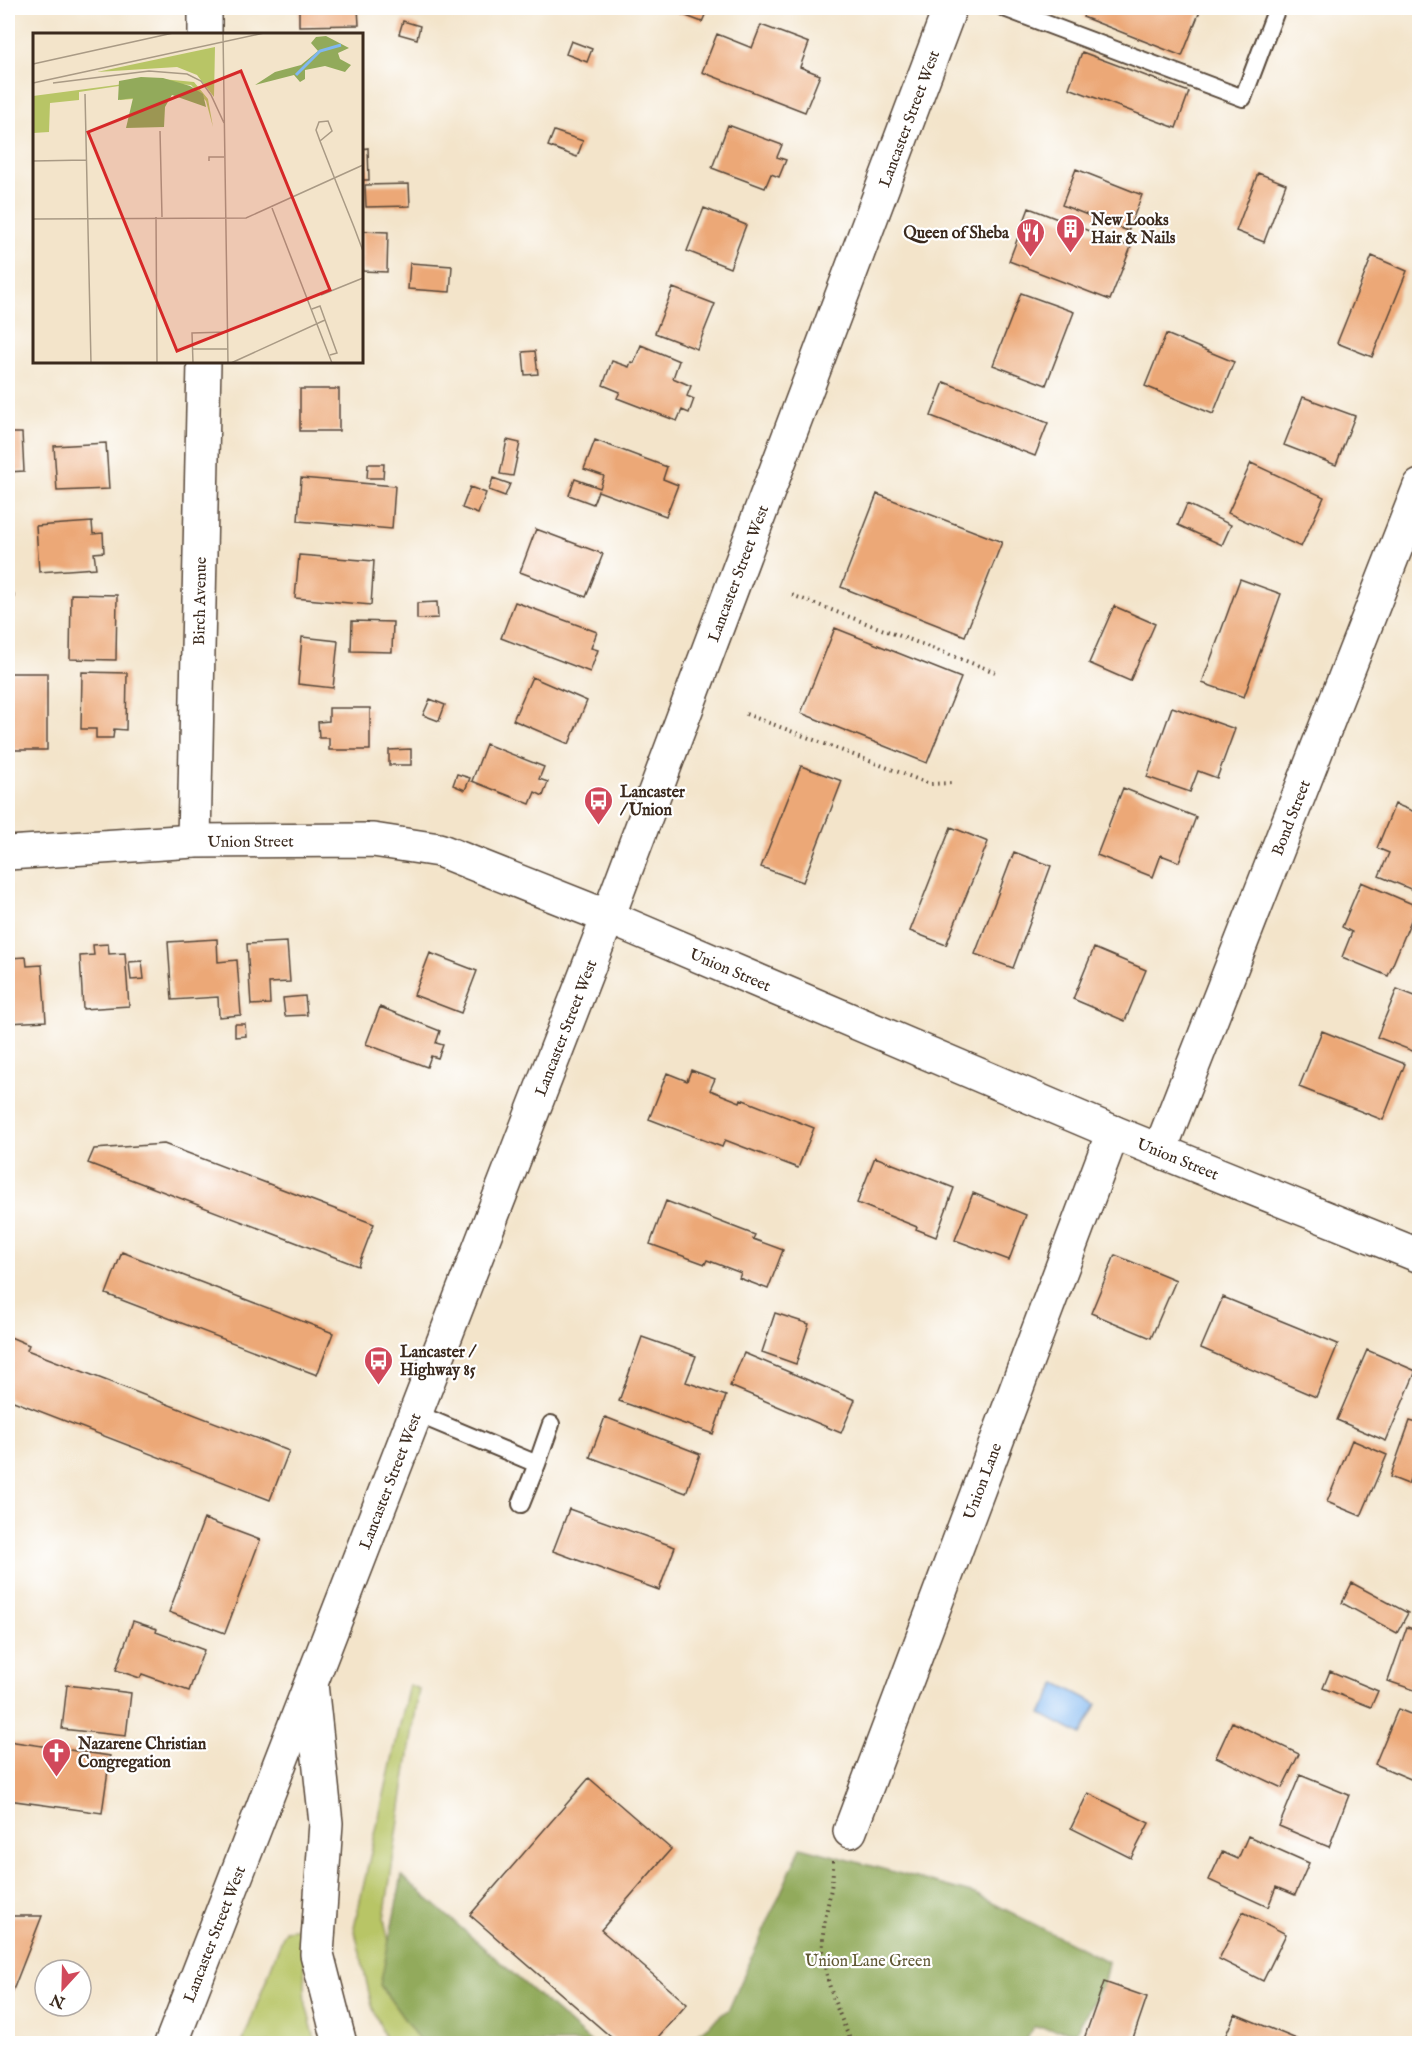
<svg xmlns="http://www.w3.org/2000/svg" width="1427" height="2051" font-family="'IM FELL English',serif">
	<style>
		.green { fill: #b8c566; stroke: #7a7842; stroke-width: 1.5 }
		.forest { fill: #92aa5b; stroke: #666a3c; stroke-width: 1.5 }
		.water { fill: #80b7f0; stroke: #5e7087; stroke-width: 1.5 }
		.building { fill: #eca877 }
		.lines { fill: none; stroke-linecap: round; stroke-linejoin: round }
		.service-casing { stroke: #574638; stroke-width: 20 }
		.minor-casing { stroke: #574638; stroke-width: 36 }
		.secondary-casing { stroke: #574638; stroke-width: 36 }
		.motorway-casing { stroke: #574638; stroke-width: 36 }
		.path { stroke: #574638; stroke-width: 4; stroke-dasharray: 1.5 4.5; stroke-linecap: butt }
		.service { stroke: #fff; stroke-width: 16 }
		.minor { stroke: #fff; stroke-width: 33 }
		.secondary { stroke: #fff; stroke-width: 33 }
		.motorway { stroke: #fff; stroke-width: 33 }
		.labels { text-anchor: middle; stroke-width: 4.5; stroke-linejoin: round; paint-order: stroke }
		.street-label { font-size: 16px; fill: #3b2a1e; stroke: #fff }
		.poi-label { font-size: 16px; font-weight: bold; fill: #3b2a1e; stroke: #fff; text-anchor: start }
		.park-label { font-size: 16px; fill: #605834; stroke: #fff }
		.inset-river { fill: none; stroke: #80b7f0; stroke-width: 3 }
		.inset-road { fill: none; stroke: #a99a85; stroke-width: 1.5 }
		.view { fill: #d62828; fill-opacity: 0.15; stroke: #d62828; stroke-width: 3 }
		.inset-edge { fill: none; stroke: #3b2a1e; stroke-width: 3 }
	</style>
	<rect width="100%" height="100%" fill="#fff"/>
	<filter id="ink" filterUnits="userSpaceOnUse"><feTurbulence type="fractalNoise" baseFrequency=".0167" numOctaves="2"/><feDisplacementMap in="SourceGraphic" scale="12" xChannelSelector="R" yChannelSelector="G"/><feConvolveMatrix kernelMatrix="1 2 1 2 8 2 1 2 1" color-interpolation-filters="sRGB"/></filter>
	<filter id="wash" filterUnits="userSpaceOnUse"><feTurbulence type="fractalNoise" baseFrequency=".008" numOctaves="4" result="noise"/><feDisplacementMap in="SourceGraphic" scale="24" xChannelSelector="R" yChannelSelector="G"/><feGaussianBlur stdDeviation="1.35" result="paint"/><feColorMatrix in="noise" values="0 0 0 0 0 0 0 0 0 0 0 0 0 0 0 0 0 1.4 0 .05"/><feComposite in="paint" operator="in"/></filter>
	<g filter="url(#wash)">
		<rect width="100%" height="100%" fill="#f3e4ca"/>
		<!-- green -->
		<path class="green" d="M409,1685L419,1689L384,1919L400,1994L423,2043H387L372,2006L354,1927Z
			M302,1928L306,2005L316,2043L242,2044L285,1930Z"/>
		<!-- forest -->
		<path class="forest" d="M801,1847L975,1894L1108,1962L1104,1982L1076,2032L1033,2027L1025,2043H686L729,2009Z
			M402,1876L592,2043H421L380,1985Z"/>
		<!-- water -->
		<path class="water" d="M1057,1683L1097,1704L1081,1735L1041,1714Z"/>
		<g id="blocks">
			<!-- building -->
			<path class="building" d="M299,8H358L359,25L299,26Z
				M665,8H708L702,22Z
				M1087,8H1192L1200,11L1182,56L1083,17Z
				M403,21L420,26L417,39L399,34Z
				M761,25L809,43L800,67L820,75L805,112L702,72L717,34L752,48Z
				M571,41L592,49L587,62L566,54Z
				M1082,52L1189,92L1176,128L1069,88Z
				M728,125L782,145L777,157L786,160L779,177L771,174L765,188L712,168Z
				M554,131L583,141L577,157L548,146Z
				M368,148L369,180H362V149Z
				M1076,169L1142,195L1128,231L1062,205Z
				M1258,173L1286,184L1264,242L1236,231Z
				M409,184L410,206L366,207L365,185Z
				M704,208L746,225L730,268L687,251Z
				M1029,208L1131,247L1110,300L1009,261Z
				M362,231L388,232L387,272L362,271Z
				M1372,256L1407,271L1372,357L1337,343Z
				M410,263L452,266L450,292L408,289Z
				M673,288L715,304L697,349L655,333Z
				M1021,293L1074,312L1046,385L993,365Z
				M1166,334L1234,362L1213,414L1145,386Z
				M641,345L679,361L673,378L691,386L687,396L694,399L689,413L682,410L677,421L617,398L620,392L603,385L612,361L629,367L631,362L634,363Z
				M535,351L538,374L525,375L523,352Z
				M944,382L1048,423L1035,456L931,416Z
				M300,389H339V431H300Z
				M1303,397L1355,416L1336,465L1284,445Z
				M8,433H22L24,471L8,472Z
				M507,440L520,443L513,476L500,474Z
				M595,440L667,467L663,479L678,485L666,516L598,491L593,504L569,495L575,479L600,488L604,476L584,469Z
				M106,443L109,489L57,491L54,446Z
				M1251,463L1324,497L1301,547L1228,513Z
				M368,464H384L383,478H367Z
				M301,478L395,486L392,529L298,521Z
				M493,478L510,484L505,496L489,490Z
				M470,487L486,493L478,514L462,508Z
				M877,494L1002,542L965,636L841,587Z
				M1187,504L1231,525L1222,545L1178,525Z
				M92,522L93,534L103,533L104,552L94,553L96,568L39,572L36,526Z
				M536,529L603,554L586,597L520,572Z
				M299,555L374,561L371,605L295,598Z
				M1240,579L1281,594L1244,697L1202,683Z
				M71,594L117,595L116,660L70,659Z
				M8,595H14L13,615H8Z
				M437,602L438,618L417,619V603Z
				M515,602L597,632L591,648L598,650L590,672L501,638Z
				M1114,606L1155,624L1130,681L1089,663Z
				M352,621L393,622L392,652L351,651Z
				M835,628L961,678L927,763L801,713Z
				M302,637L338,641L333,688L298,684Z
				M82,672L127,673L126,730L114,729L113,738H96V729H81Z
				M8,673H47V750H8Z
				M532,677L587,701L569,744L513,720Z
				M430,699L445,705L439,721L423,715Z
				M1172,707L1235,729L1217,778L1198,771L1190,792L1147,777Z
				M329,708H370V750H329V738H319L318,722L329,721Z
				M486,744L544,767L539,779L548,782L543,796L535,792L530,804L472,781Z
				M411,749V765H389V750Z
				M801,766L842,781L803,882L761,867Z
				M457,774L470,778L465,790L453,785Z
				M1123,788L1196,817L1179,862L1161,855L1153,877L1097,855Z
				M1395,804L1420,814V893L1379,876L1389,853L1377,848Z
				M951,827L988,842L946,945L910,931Z
				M1014,852L1051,866L1013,968L975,954Z
				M1361,882L1417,906L1388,976L1342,957L1352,932L1342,927Z
				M217,939L218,962L237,960L241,1015L219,1017L218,997L172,1000L168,942Z
				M287,942L290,982L269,983L270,1004L251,1005L247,944Z
				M108,944L109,954L125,953L129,1006L83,1009L80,956L94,955L93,945Z
				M1094,948L1146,970L1125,1021L1073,999Z
				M430,953L477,971L461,1013L414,995Z
				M26,957L27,966L42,965L46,1021L8,1023L9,958Z
				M142,961L144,979L131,980L129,962Z
				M1397,989L1420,998V1054L1377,1037Z
				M305,996L307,1015L285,1016L283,998Z
				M380,1007L440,1031L436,1043L443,1045L438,1058L431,1056L427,1067L366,1044Z
				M235,1024H245L246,1036L235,1037Z
				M1322,1031L1405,1064L1383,1120L1299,1087Z
				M691,1070L715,1079L710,1090L740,1102L741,1099L814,1128L798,1168L725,1140L722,1147L649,1119L667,1073L687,1081Z
				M164,1144L374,1224L358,1266L88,1163L94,1149Z
				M875,1157L954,1188L936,1237L916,1229L917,1227L857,1203Z
				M973,1193L1026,1215L1009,1260L955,1240Z
				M666,1201L755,1235L753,1239L783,1250L768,1289L739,1278L741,1273L707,1260L705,1264L650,1244Z
				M122,1252L333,1333L317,1375L106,1294Z
				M1115,1255L1176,1280L1151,1338L1091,1313Z
				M1223,1297L1338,1344L1316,1397L1201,1348Z
				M775,1313L809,1324L796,1364L762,1352Z
				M8,1336L29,1345L27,1350L289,1451L270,1500L8,1399Z
				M642,1337L696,1356L686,1382L726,1396L713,1434L619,1401Z
				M1367,1350L1416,1371L1386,1441L1337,1420Z
				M744,1353L855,1400L841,1433L730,1386Z
				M605,1417L700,1454L686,1493L590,1457Z
				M1410,1421L1420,1424V1453L1408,1484L1390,1477Z
				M1352,1440L1387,1455L1361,1516L1327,1502Z
				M569,1509L675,1547L659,1590L553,1551Z
				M204,1519L260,1540L225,1633L169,1612Z
				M1352,1583L1408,1613L1397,1633L1342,1603Z
				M133,1621L157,1629L156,1632L204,1650L189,1691L142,1674L140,1678L116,1670Z
				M1407,1627L1420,1631V1692L1388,1681Z
				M1330,1671L1378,1691L1371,1707L1323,1688Z
				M67,1685L131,1693L126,1736L62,1729Z
				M1398,1709L1420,1718V1783L1375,1764Z
				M1232,1722L1299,1754L1282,1788L1216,1757Z
				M8,1741L110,1756L102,1813L8,1800Z
				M1300,1775L1349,1795L1329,1847L1279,1826Z
				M589,1778L671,1849L601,1930L687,2004L652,2044H619L470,1915Z
				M1088,1793L1149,1823L1131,1858L1071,1828Z
				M1248,1836L1309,1863L1295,1895L1276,1887L1268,1907L1209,1880L1222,1852L1238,1859Z
				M1243,1912L1286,1934L1263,1981L1219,1959Z
				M8,1916H42L8,2003Z
				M1104,1982L1147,1997L1131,2044H1097L1084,2039Z
				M1235,2014L1299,2040L1298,2044H1222Z"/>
		</g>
	</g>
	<g filter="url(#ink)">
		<use href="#blocks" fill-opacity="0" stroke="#574638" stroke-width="1.5"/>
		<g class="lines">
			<defs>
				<path id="service" d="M1004,8L1243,98L1277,8
					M415,1413L537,1464L551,1424
					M521,1504L537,1464"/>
				<g id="minor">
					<path d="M205,8V34"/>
					<path id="s1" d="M194,841L204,362"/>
					<path id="s2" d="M8,853L194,841L373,840L439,850L608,917L1113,1132L1420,1256"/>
					<path id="s3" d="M1160,1150L1420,486"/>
					<path id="s4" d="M850,1831L1113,1132"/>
				</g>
				<g id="secondary">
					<path id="s5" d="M171,2044L608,917L950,8"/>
				</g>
				<path id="motorway" d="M311,1684L326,1823L317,1954L340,2044"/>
			</defs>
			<!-- service casing -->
			<use href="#service" class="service-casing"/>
			<!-- minor casing -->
			<use href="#minor" class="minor-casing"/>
			<!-- secondary casing -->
			<use href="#secondary" class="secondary-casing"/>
			<!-- motorway casing -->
			<use href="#motorway" class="motorway-casing"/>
			<!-- path -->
			<path class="path" d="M792,595L995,672
				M746,714L930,784L952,783
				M833,1861C834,1884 827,1904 824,1926C818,1968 836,2006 852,2044"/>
			<!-- service -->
			<use href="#service" class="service"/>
			<!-- minor -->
			<use href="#minor" class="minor"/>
			<!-- secondary -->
			<use href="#secondary" class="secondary"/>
			<!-- motorway -->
			<use href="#motorway" class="motorway"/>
		</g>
	</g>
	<!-- icons -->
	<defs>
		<symbol id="building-pin" viewBox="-11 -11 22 30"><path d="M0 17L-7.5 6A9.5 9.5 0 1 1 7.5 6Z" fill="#d1495b" stroke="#fff"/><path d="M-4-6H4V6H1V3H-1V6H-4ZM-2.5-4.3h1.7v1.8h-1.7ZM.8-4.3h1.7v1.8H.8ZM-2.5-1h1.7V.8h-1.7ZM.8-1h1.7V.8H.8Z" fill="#fff"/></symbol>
		<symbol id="restaurant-pin" viewBox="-11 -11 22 30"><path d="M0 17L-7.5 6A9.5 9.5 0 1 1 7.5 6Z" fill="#d1495b" stroke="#fff"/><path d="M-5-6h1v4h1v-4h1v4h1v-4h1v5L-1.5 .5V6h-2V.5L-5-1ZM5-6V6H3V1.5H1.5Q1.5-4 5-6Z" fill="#fff"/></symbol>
		<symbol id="bus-pin" viewBox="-11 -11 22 30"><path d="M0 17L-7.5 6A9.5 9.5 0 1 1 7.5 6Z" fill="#d1495b" stroke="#fff"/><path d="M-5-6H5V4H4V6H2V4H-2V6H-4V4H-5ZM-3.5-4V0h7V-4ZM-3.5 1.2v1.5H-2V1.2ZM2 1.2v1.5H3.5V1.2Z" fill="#fff"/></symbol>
		<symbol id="church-pin" viewBox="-11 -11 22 30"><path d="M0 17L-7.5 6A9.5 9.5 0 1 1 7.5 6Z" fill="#d1495b" stroke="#fff"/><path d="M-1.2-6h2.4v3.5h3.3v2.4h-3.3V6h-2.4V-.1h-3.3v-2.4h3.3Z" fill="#fff"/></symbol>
	</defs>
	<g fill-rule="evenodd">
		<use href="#building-pin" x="1054" y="212" width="33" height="45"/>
		<use href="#restaurant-pin" x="1014" y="216" width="33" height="45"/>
		<use href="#bus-pin" x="582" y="784" width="33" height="45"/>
		<use href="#bus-pin" x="362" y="1344" width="33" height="45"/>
		<use href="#church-pin" x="40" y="1736" width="33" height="45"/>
	</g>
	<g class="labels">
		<!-- street labels -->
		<g class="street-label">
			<text dy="6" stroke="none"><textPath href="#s5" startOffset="2062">Lancaster Street West</textPath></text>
			<text dy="6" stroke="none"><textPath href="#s5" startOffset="1576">Lancaster Street West</textPath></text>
			<text dy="6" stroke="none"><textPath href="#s1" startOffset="240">Birch Avenue</textPath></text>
			<text dy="6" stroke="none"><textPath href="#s3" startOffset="357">Bond Street</textPath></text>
			<text dy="6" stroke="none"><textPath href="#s2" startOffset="243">Union Street</textPath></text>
			<text dy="6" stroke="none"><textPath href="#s2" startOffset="747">Union Street</textPath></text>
			<text dy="6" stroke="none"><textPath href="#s5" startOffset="1090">Lancaster Street West</textPath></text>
			<text dy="6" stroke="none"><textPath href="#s2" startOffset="1233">Union Street</textPath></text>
			<text dy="6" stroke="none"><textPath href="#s5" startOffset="604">Lancaster Street West</textPath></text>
			<text dy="6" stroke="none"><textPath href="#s4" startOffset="374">Union Lane</textPath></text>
			<text dy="6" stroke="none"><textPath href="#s5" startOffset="118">Lancaster Street West</textPath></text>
		</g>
		<!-- poi labels -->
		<g class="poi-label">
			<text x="1091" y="225">New Looks<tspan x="1091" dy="18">Hair &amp; Nails</tspan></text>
			<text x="1009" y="238" text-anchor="end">Queen of Sheba</text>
			<text x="620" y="797">Lancaster<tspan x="620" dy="18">/ Union</tspan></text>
			<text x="400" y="1357">Lancaster /<tspan x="400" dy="18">Highway 85</tspan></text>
			<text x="78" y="1749">Nazarene Christian<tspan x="78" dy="18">Congregation</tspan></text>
		</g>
		<!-- park labels -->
		<g class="park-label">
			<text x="868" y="1966">Union Lane Green</text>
		</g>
	</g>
	<!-- overview -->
	<g transform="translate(33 33)">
		<rect width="330" height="330" fill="#f3e4ca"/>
		<path d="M182,14L181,64L164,42L144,34L64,39ZM129,46L161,49L175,66L180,94L173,68L158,52L130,50L100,66L87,67L86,53L46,59V67L17,70L16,99L0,100V63Z" fill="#b8c566"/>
		<path d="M293,3L316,15L305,20L307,26L318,32L312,39L292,33L272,37V46L267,49L261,42L222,52L242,39L268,32L285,18L278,10L283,4ZM108,44L130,45L157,53L170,61L173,74L139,62L132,74L131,94L93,95L100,65L85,67L86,48Z" fill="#92aa5b"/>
		<path class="inset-river" d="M263,42L287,18L308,12"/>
		<path class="inset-road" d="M190,0L195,330M0,31L140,0M0,50L231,0M20,50L116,38L154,41L168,48L178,62L191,90M52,61L58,330M127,98L129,184M287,108L299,98L295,88L286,89L283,97L287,108L305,154L321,194L330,218M0,128L53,127M176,128V124H191M239,175L299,330M123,184L124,330M0,186L213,185L330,132M288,262L330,245M279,276L287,273L304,320L297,322M160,316H195M160,330L159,300L195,299M198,330L292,287"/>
		<path class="view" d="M208,38L297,257L144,318L55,99Z"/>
		<rect width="330" height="330" class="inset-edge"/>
	</g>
	<!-- margin -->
	<rect width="1427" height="2051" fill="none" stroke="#fff" stroke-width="30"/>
	<!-- north arrow -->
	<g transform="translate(63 1988) rotate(202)"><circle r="28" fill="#ffffff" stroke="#b1aaa5" stroke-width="1.5"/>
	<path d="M0-4.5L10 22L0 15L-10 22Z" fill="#d1495b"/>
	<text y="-9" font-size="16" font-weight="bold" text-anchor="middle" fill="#3b2a1e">N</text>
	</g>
</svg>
